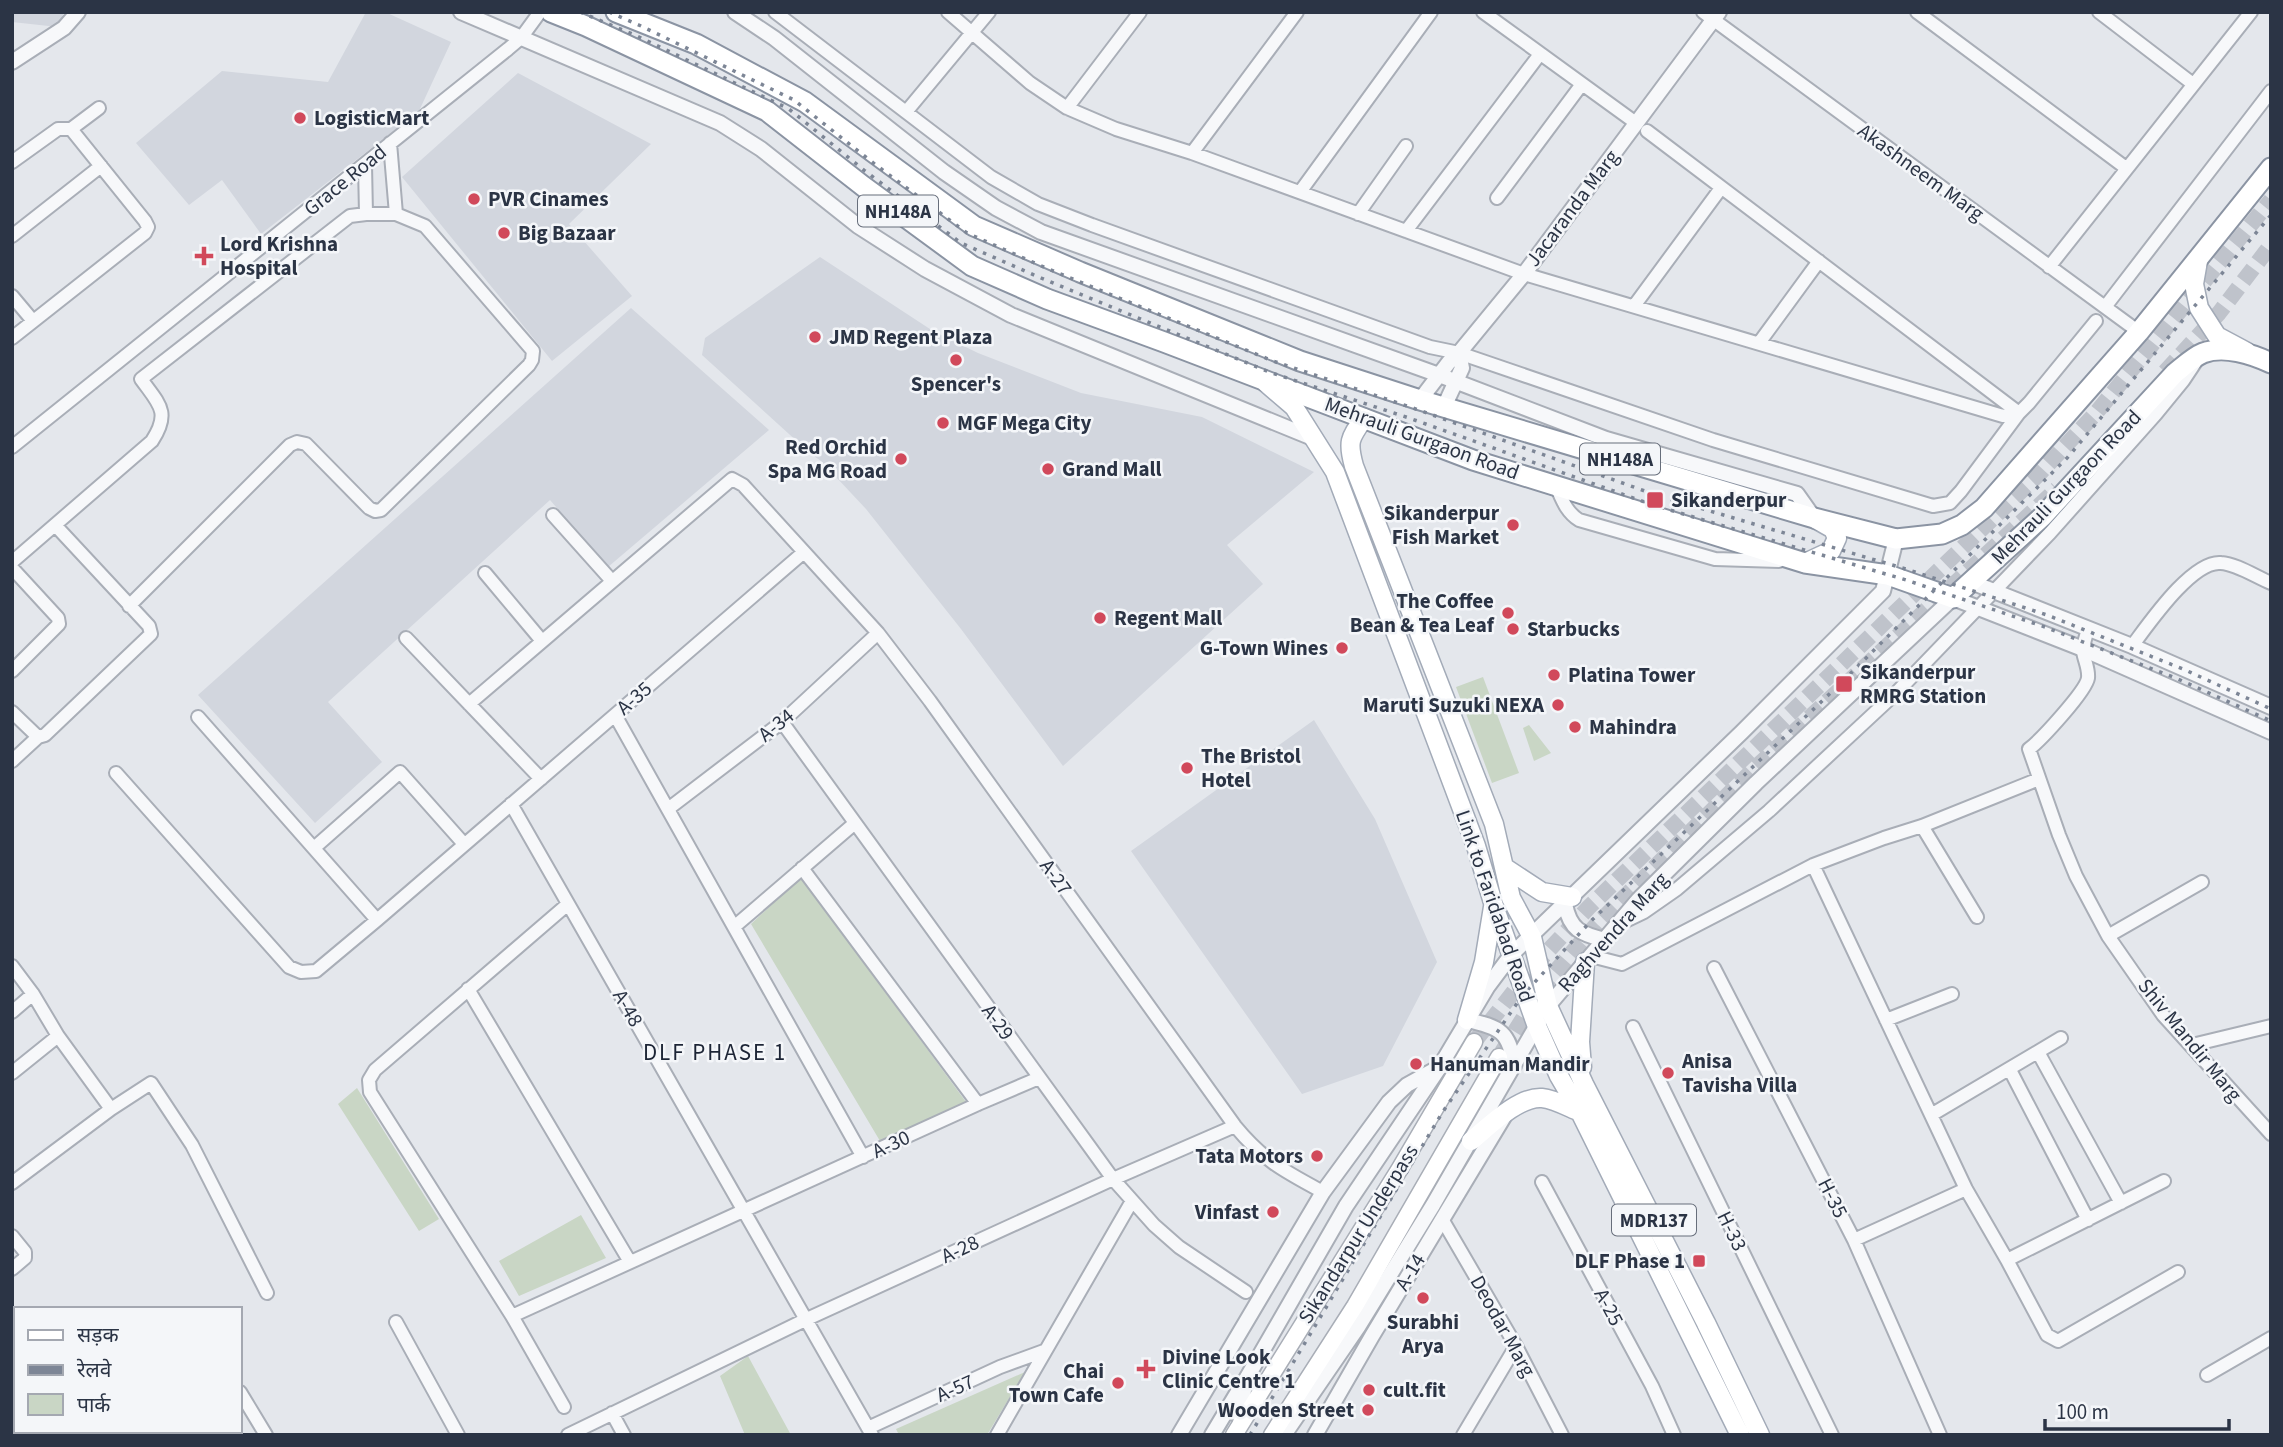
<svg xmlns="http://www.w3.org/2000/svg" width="2283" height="1447" font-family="'Source Sans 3','Noto Sans Devanagari',sans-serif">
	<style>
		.built { fill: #d2d6de }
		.green { fill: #c9d6c5 }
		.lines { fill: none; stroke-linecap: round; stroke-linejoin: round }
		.secondary-tunnel { stroke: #bfc3cb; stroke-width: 16; stroke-dasharray: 16 8; stroke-linecap: butt }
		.minor-casing { stroke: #a9aeb7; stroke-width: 16 }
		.tertiary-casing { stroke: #a9aeb7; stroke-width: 18 }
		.secondary-casing { stroke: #a9aeb7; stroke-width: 19 }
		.primary-casing { stroke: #a3abb8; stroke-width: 21 }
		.trunk-casing { stroke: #8b94a3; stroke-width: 23 }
		.minor { stroke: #f7f8fa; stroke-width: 12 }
		.tertiary { stroke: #f7f8fa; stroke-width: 14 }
		.secondary { stroke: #fff; stroke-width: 16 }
		.primary { stroke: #fff; stroke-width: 18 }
		.trunk { stroke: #fff; stroke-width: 19 }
		.rail { stroke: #7d8696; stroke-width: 3.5; stroke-dasharray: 3.5 7; stroke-linecap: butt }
		.poi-dot { fill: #d1495b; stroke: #f4f6f9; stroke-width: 2.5 }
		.labels { text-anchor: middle; stroke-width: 5; stroke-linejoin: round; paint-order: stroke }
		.shield { fill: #f4f6f9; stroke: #676e7b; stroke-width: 2 }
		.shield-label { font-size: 19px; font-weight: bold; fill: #2b3445 }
		.poi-label { font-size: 21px; font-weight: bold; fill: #2b3445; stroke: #f4f6f9; text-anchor: start }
		.street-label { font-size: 21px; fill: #2b3445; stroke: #f4f6f9 }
		.neighbourhood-label { font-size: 23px; letter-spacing: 2px; fill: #1d2536; stroke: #f4f6f9 }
	</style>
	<rect width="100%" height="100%" fill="#e4e7ec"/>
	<!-- built -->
	<path class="built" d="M12,12H64L58,27L12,22Z
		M366,12H385L451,42L419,111L261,234L222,180L189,205L136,143L222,71L328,82Z
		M518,73L651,144L569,224L632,296L552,361L402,177Z
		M820,257L933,331L978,353L1081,393L1202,417L1314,472L1227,545L1263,584L1063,766L961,629L866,509L821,461L811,454L702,355L705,338Z
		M631,308L769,430L608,567L550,500L328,702L382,762L315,823L198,695Z
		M1314,720L1375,819L1437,962L1383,1066L1302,1094L1131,851Z"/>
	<!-- green -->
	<path class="green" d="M1483,677L1519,773L1492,783L1456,687Z
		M1529,725L1551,753L1534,761L1523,728Z
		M801,877L966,1102L880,1141L751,924Z
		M357,1088L439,1219L419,1231L338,1104Z
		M581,1215L606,1258L519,1296L499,1261Z
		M748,1356L791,1435H745L720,1376Z
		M1025,1372L987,1435H899L896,1429Z"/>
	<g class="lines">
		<!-- secondary-tunnel -->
		<path class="secondary-tunnel" d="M2165,372L2219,313L2271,245
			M1474,1042L1535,965L1589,907L2041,472L2096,413L2271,200
			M1502,1052L1546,982L1597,924L1755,768L2057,489"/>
		<defs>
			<path id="minor" d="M775,12L991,177L1038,204L1092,225L1430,347L1459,353L1713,440L1933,506L1950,503L1961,491L2019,413
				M948,12L1030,83L1067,108L1116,129L1192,153L1524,274L2003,416L2019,413
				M1483,12L1636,123
				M1703,12L2139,332
				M1917,12L2126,168
				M2099,12L2193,84
				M1067,108L1140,12
				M906,112L989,12
				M71,129L99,108
				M1647,131L2019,413L2029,403L2096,321
				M390,143L396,214
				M1192,153L1297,12
				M12,162L58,129H71L145,221L148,227L145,233L12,338
				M365,165L366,214
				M1300,192L1431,12
				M1497,198L1582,84
				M1358,214L1406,146
				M1406,231L1540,54
				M12,236L101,166
				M2049,267L2251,12
				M12,296L33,321
				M1634,306L1721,188
				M2105,307L2271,91
				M1759,343L1819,261
				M12,447L508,49L521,38L540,12
				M1556,486C1562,499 1566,512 1579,520L1715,559L1779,561
				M553,515L612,581
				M12,562L152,441C171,412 159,404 141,379L346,219L350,216L366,214H396L425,226L533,351L532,360L529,365L381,510L375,511L369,508L306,444L297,442L290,445L129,606
				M12,568L58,618L59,624L12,671
				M485,573L542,641
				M2088,629C2086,636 2083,644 2083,651C2084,660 2089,668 2088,678C2086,691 2041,740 2029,749L2059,835L2076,876L2108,936L2163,1015L2271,1134
				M406,638L541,779
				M2132,646C2148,625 2192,560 2221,563C2237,564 2256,577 2271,583
				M469,704L732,479L743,485L878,633L930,701L1235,1126C1264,1161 1284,1171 1323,1192
				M12,712L38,737L45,735L151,634L149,626L55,525
				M615,715L863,1157
				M198,717L377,920
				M782,722L1113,1179L1154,1225L1179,1247L1246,1292
				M12,761L38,737
				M116,773L289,967L301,972L316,971L377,920L804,552
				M511,804L872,1435
				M668,809L782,722L878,633
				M1922,826L1977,917
				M314,848L400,772L464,844
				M1813,865L1966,1189L2007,1260L2047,1335L2058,1341L2178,1272
				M802,868L978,1104
				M1619,924L1644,912L1677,889L1769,811L1897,692L2050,533L2156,414L2183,381L2195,363
				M734,927L855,823
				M2108,936L2202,882
				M1591,956L1622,964L1813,865L1884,838L1922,826L2039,779
				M12,966L33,994L58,1036L111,1109
				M1714,968L1854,1240L1940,1435
				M468,989L630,1262
				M12,1012L33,994
				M1886,1020L1952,994
				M1633,1027L1832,1435
				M2192,1045L2271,1026
				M2038,1052L2121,1203
				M2010,1070L2088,1220
				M12,1073L58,1036
				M1931,1115L2061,1038
				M1542,1182L1652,1386L1674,1435
				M12,1183L111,1109L151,1083L192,1145L267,1293
				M1442,1219L1516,1346L1562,1435
				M12,1236L25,1252V1258L12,1269
				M1854,1240L1966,1189
				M2007,1260L2164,1181
				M512,1316L978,1104L1039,1078
				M396,1322L458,1435
				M2207,1375L2271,1338
				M12,1382L16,1389
				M240,1392L266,1435
				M564,1407L512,1316L370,1092L369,1080L375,1070L568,904
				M612,1413L624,1435
				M868,1428L1000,1367L1044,1351
				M40,1431L42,1435
				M568,1435L807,1319L1113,1179L1235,1126
				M997,1435L1132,1201
				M1463,1435L1516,1346"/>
			<path id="tertiary" d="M461,12L720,123L761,149L858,226L925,269L1011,315L1315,439
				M735,12L774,38L944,172L996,208L1041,232L1439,375L1606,439L1797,494L1814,518
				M12,62L64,28L78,12
				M1420,400L1449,362L1459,353L1524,274L1719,12
				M1444,407L1462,368L1459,353
				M1971,582L2132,646L2271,707
				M1565,904C1570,930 1581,934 1605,940
				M1467,1020C1500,1027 1510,1032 1514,1066
				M1240,1425L1245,1381L1346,1206L1439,1068L1488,986L1512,954L1742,732L1883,591L1896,539
				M1179,1435L1323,1192L1389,1102L1407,1085L1434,1070
				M1212,1435L1242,1385
				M1284,1435L1358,1327L1433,1205L1548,1006L1638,900L1756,783L1953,598L2083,649L2271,732
				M1315,1435L1372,1336L1505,1115"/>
			<path id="secondary" d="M1234,1435L1399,1170L1474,1042
				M1272,1435L1355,1306L1499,1057"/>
			<path id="primary" d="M2198,261L2194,284L2199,308L2217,336L2247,352
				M1266,383L1294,407L1335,472L1476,846L1494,906L1536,1024L1559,1076L1580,1112L1740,1435
				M1364,418C1350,438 1347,441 1354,466L1494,824L1511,898L1532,937L1548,1006L1584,1084L1706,1323L1760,1435
				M1805,563L1831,551L1837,538L1833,529L1817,520
				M1504,867L1542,892L1572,897
				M1467,1020L1484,962L1493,907
				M1582,1067L1580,1042L1585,962
				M1471,1141C1488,1127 1519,1096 1542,1098C1554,1099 1568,1107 1580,1112"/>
			<path id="trunk" d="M551,12L586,26L767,111L863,186L972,266L1047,299L1164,342L1473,460L1805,563L1888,575L1953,598L2042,517L2175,373C2184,366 2193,357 2203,353C2224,345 2252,354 2271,363
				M616,12L696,44L805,102L974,226L1080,272L1300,361L1420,400L1814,518L1896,539L1942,534L1962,525L1984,508L2139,332L2271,168"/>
		</defs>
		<!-- minor casing -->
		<use href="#minor" class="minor-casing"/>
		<!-- tertiary casing -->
		<use href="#tertiary" class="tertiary-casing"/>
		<!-- secondary casing -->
		<use href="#secondary" class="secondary-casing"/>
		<!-- primary casing -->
		<use href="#primary" class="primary-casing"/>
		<!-- trunk casing -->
		<use href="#trunk" class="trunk-casing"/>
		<!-- minor -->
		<use href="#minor" class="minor"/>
		<!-- tertiary -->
		<use href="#tertiary" class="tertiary"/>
		<!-- secondary -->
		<use href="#secondary" class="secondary"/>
		<!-- primary -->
		<use href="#primary" class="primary"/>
		<!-- trunk -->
		<use href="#trunk" class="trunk"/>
		<!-- rail -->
		<path class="rail" d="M580,12L637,36L789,109L865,171L961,243L1041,278L1269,372L1409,418L1653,505L1906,580L2045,627L2178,679L2271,721
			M609,12L641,26L794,100L872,162L967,233L1046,268L1273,361L1413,408L1656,495L1909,570L2047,615L2183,669L2271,709
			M1250,1435L1442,1113L1522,996L1591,921L1842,682L2068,457L2271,215"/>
	</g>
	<!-- markers -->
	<g class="poi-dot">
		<circle cx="300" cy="118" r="7"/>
		<circle cx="474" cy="199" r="7"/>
		<circle cx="504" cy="233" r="7"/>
		<path d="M200.5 245.5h7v7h7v7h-7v7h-7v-7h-7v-7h7z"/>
		<circle cx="815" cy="337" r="7"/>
		<circle cx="956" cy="360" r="7"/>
		<circle cx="943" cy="423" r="7"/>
		<circle cx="901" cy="459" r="7"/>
		<circle cx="1048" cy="469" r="7"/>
		<rect x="1646" y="491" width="18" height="18" rx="3.5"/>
		<circle cx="1513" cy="525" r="7"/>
		<circle cx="1508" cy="613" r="7"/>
		<circle cx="1100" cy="618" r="7"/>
		<circle cx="1513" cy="629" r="7"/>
		<circle cx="1342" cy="648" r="7"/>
		<circle cx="1554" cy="675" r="7"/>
		<rect x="1835" y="675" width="18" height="18" rx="3.5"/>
		<circle cx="1558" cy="705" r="7"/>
		<circle cx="1575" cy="727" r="7"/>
		<circle cx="1187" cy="768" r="7"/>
		<circle cx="1416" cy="1064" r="7"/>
		<circle cx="1668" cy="1073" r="7"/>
		<circle cx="1317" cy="1156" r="7"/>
		<circle cx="1273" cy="1212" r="7"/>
		<rect x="1692" y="1254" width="14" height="14" rx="3.5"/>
		<circle cx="1423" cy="1298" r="7"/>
		<path d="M1142.5 1358.5h7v7h7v7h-7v7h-7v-7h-7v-7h7z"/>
		<circle cx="1118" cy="1383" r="7"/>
		<circle cx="1369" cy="1390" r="7"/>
		<circle cx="1368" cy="1410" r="7"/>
	</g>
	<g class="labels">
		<!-- shield labels -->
		<g class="shield">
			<rect x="858" y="195.5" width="80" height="31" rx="5"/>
			<rect x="1580" y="443.5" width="80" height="31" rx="5"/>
			<rect x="1612" y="1204.5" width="84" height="31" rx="5"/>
		</g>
		<g class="shield-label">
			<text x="898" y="218">NH148A</text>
			<text x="1620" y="466">NH148A</text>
			<text x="1654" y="1227">MDR137</text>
		</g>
		<!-- poi labels -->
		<g class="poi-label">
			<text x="314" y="125">LogisticMart</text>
			<text x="488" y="206">PVR Cinames</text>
			<text x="518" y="240">Big Bazaar</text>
			<text x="220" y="251">Lord Krishna<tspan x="220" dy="24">Hospital</tspan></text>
			<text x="829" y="344">JMD Regent Plaza</text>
			<text x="956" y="391" text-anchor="middle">Spencer's</text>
			<text x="957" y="430">MGF Mega City</text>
			<text x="887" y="454" text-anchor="end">Red Orchid<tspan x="887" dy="24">Spa MG Road</tspan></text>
			<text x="1062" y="476">Grand Mall</text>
			<text x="1671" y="507">Sikanderpur</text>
			<text x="1499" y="520" text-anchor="end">Sikanderpur<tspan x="1499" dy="24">Fish Market</tspan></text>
			<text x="1494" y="608" text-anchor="end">The Coffee<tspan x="1494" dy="24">Bean &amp; Tea Leaf</tspan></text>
			<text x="1114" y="625">Regent Mall</text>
			<text x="1527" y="636">Starbucks</text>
			<text x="1328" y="655" text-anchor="end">G-Town Wines</text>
			<text x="1860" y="679">Sikanderpur<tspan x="1860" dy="24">RMRG Station</tspan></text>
			<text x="1568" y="682">Platina Tower</text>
			<text x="1544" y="712" text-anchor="end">Maruti Suzuki NEXA</text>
			<text x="1589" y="734">Mahindra</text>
			<text x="1201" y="763">The Bristol<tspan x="1201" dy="24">Hotel</tspan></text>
			<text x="1682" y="1068">Anisa<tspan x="1682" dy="24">Tavisha Villa</tspan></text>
			<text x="1430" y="1071">Hanuman Mandir</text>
			<text x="1303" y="1163" text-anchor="end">Tata Motors</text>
			<text x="1259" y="1219" text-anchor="end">Vinfast</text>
			<text x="1685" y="1268" text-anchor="end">DLF Phase 1</text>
			<text x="1423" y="1329" text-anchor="middle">Surabhi<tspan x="1423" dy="24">Arya</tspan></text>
			<text x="1162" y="1364">Divine Look<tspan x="1162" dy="24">Clinic Centre 1</tspan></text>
			<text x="1104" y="1378" text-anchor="end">Chai<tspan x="1104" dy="24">Town Cafe</tspan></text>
			<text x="1383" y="1397">cult.fit</text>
			<text x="1354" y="1417" text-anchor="end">Wooden Street</text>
		</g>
		<!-- street labels -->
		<g class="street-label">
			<text transform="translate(1921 172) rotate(36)" y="7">Akashneem Marg</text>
			<text transform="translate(345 180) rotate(-39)" y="7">Grace Road</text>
			<text transform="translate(1572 208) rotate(-53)" y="7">Jacaranda Marg</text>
			<text transform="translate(1422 438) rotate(20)" y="7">Mehrauli Gurgaon Road</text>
			<text transform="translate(2066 487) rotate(-46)" y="7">Mehrauli Gurgaon Road</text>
			<text transform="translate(634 698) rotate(-41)" y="7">A-35</text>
			<text transform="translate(776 725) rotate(-39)" y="7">A-34</text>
			<text transform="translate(1056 877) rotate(54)" y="7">A-27</text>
			<text transform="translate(1495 906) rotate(71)" y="7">Link to Faridabad Road</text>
			<text transform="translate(1613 932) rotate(-48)" y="7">Raghvendra Marg</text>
			<text transform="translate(628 1008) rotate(60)" y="7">A-48</text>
			<text transform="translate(998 1022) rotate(54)" y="7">A-29</text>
			<text transform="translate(2190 1040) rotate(51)" y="7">Shiv Mandir Marg</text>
			<text transform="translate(891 1144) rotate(-25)" y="7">A-30</text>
			<text transform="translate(1833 1198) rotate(63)" y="7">H-35</text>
			<text transform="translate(1732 1231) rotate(64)" y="7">H-33</text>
			<text transform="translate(1358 1234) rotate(-58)" y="7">Sikandarpur Underpass</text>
			<text transform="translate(960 1249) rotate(-25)" y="7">A-28</text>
			<text transform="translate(1410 1272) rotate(-59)" y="7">A-14</text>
			<text transform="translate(1609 1307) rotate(62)" y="7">A-25</text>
			<text transform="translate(1503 1326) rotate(61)" y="7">Deodar Marg</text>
			<text transform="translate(955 1388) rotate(-24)" y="7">A-57</text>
		</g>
		<!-- neighbourhood labels -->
		<g class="neighbourhood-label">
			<text x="715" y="1060">DLF PHASE 1</text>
		</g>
	</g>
	<!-- border -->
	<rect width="2283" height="1447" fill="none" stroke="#2b3445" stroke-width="28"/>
	<!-- legend -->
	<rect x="14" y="1307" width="228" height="126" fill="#f4f6f9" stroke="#a4a8b1" stroke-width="2"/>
	<rect x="28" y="1330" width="35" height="10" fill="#ffffff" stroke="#a4a8b1" stroke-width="2"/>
	<text x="77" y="1342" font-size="21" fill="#2b3445">सड़क</text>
	<rect x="28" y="1365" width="35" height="10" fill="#7d8696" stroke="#a4a8b1" stroke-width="2"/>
	<text x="77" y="1377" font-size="21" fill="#2b3445">रेलवे</text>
	<rect x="28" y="1394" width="35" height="21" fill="#c9d6c5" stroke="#a4a8b1" stroke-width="2"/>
	<text x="77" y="1412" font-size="21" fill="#2b3445">पार्क</text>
	<!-- scale -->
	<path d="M2045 1419v10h184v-10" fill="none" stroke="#2b3445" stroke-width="3.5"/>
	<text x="2056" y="1419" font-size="21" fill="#2b3445" stroke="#f4f6f9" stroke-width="5" paint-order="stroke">100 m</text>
</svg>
